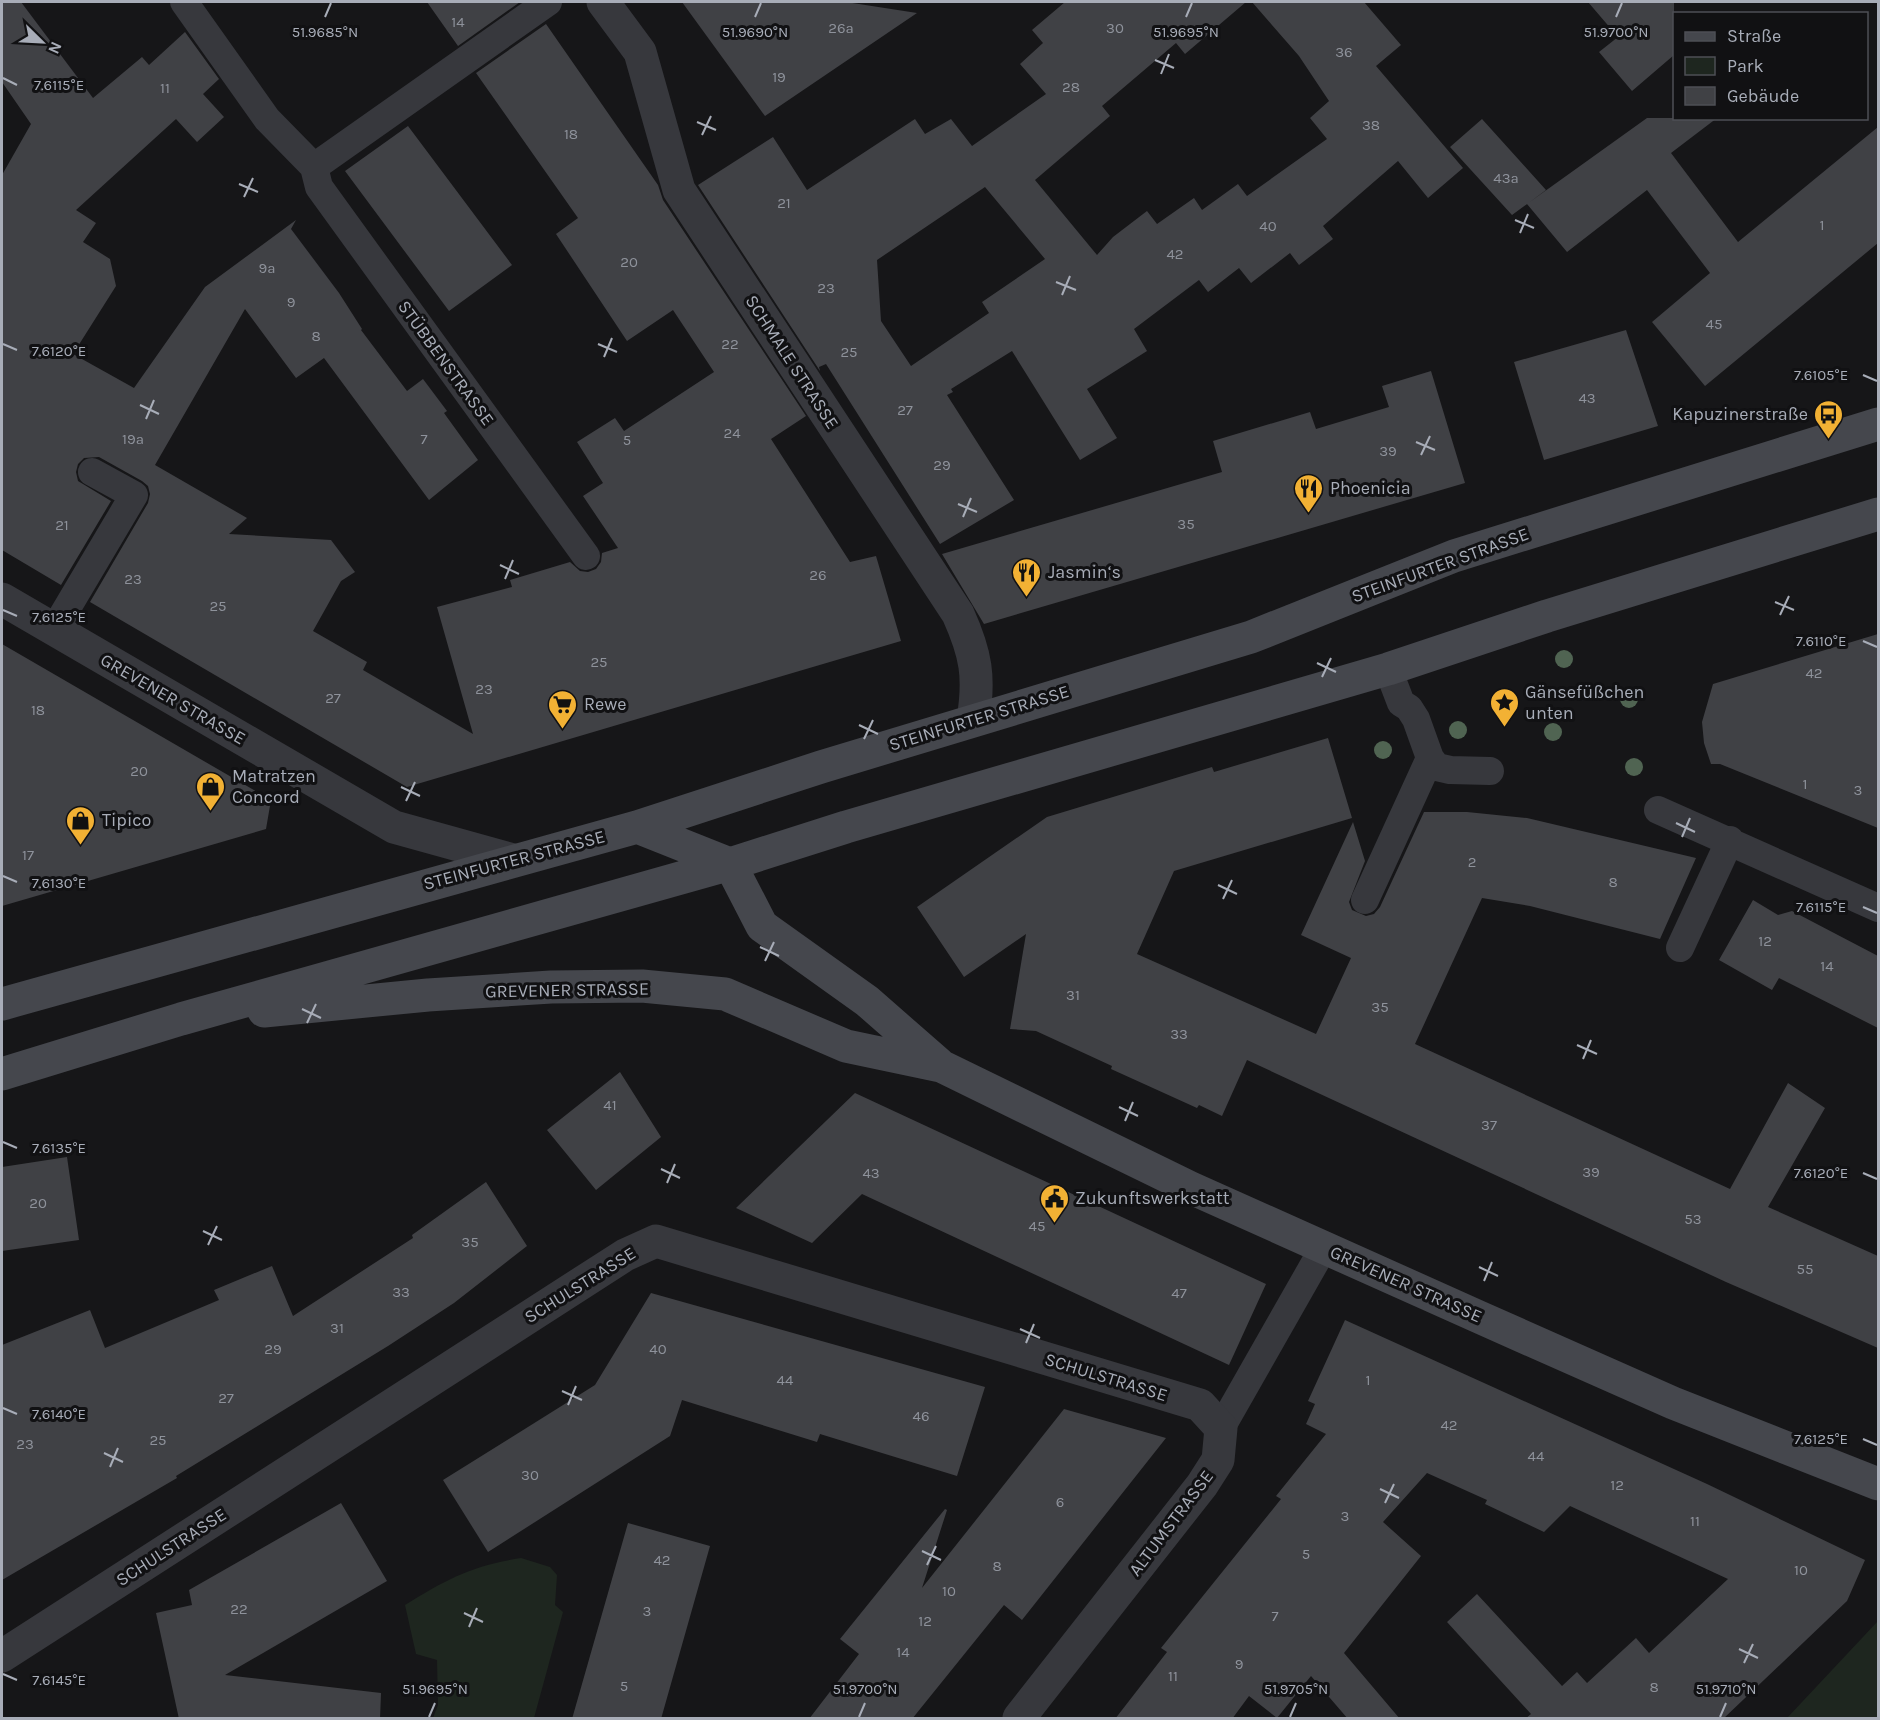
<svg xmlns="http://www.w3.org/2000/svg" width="1880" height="1720" font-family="Karla,sans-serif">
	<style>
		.green { fill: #1e261f }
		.building { fill: #404145; fill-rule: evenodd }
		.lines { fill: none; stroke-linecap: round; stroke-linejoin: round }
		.service { stroke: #37383d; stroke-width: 28 }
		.minor { stroke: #37383d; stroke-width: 33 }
		.secondary { stroke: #45474d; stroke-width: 33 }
		.tree { fill: #506452 }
		.ticks { fill: none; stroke: #a8adb8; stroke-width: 2 }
		.labels { text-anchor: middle; stroke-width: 6; stroke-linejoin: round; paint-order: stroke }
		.number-label { font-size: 15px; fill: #8e929b }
		.street-label { font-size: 18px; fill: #a8adb8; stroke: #111113 }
		.poi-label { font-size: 18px; fill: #a8adb8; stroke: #111113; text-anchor: start }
		.ticks-label { font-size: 15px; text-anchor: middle; fill: #a8adb8; stroke: #111113; stroke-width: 6; stroke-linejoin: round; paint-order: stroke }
	</style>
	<rect width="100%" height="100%" fill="#161618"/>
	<!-- green -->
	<path class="green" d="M521,1558L550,1567L557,1575L555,1605L563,1612L534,1718H433L438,1705L437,1660L416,1654L405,1605C447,1579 471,1566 521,1558Z
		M1878,1621V1718H1787Z"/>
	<!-- building -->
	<path class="building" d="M2,2H21L93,98L142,57L149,65L185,32L219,79L203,94L224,117L197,142L176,119L76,210L96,223L83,242L110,259L116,286L73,354L134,388L205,287L296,220L291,229L339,293L362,329L361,330L407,391L423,379L447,411L444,413L478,460L429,500L324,358L296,378L245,309L155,465L247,518L229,534L331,540L355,572L341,581L313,631L367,662L363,670L473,734L437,607L512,587L510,580L570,562L580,571L588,572L596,569L601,562L602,553L618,548L583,496L603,483L577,442L615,418L624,431L714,372L673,310L627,341L556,234L578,218L476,73L546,24L658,185L663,200L806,416L771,439L850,562L876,556L901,641L407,787L90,602L148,503L150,494L148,486L142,481L99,457L84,458L78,464L76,472L78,481L111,501L61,585L2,550V175L31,124L2,82Z
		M427,2H520L458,46Z
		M682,2H846L917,13L765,116Z
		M1065,2H1246L1185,54L1176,43L1102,106L1110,116L1035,180L1097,255L1113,237L1147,211L1157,224L1194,198L1202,210L1238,184L1247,196L1327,139L1310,118L1329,101L1299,56L1252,2H1364L1401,45L1376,66L1463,168L1428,198L1398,161L1323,226L1333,239L1299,265L1290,253L1251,283L1239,268L1208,292L1199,280L1134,329L1147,351L1087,389L1117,438L1080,460L1012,351L951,389L953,392L947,395L1014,500L940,544L826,364L819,367L820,371L698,185L773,137L807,190L915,119L925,134L951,119L972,146L1046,94L1020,64L1043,43L1032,30ZM985,187L1045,259L982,302L989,313L911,366L881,321L877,260Z
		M1588,2H1674V55L1632,91L1599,52L1618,37Z
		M1647,118H1717L1671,153L1738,242L1878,127V243L1705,386L1652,322L1710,273L1647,190L1567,252L1527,204Z
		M1482,119L1546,190L1512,215L1450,147Z
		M408,126L512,265L449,311L345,171Z
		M1626,330L1658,426L1544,460L1514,362Z
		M1431,371L1465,483L984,624L942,554L1222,472L1213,441L1310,412L1316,429L1389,407L1382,386Z
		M1878,634V828L1720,764H1711L1704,743L1702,722L1713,684Z
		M2,644L271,800L266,829L2,906Z
		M1328,738L1352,818L1174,871L1137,954L1316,1034L1351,958L1301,935L1353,822L1365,861L1349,902L1352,910L1366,916L1374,914L1380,907L1424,812H1467L1527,818L1696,858L1660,939L1530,906L1482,898L1415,1044L1730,1189L1788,1083L1825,1108L1768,1207L1878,1256V1348L1726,1282L1247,1060L1222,1116L1199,1105L1197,1108L1111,1069L1112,1066L1036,1031L1010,1029L1026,934L964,977L917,907L1047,817L1212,767L1214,772Z
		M1753,900L1778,915L1792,911L1878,956V1028L1779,978L1772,990L1719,960Z
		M620,1072L661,1137L596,1190L547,1130Z
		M855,1093L1266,1284L1229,1365L862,1194L812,1243L736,1208Z
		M67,1157L79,1240L2,1251V1167Z
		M486,1182L527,1246L454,1303L388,1346L176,1476L177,1478L2,1580V1345L90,1310L105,1348L219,1300L214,1290L272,1266L293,1316L413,1238L412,1235Z
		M651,1293L985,1387L957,1476L820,1434L817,1442L682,1400L670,1436L488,1552L443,1480L595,1385Z
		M1345,1320L1707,1484L1865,1560L1847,1601L1723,1719H1525L1531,1714L1447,1622L1477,1594L1562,1686L1577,1672L1587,1683L1636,1638L1649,1653L1728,1579L1570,1506L1544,1532L1485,1504L1487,1500L1427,1473L1383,1522L1421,1556L1344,1653L1400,1719H1348L1311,1676L1277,1718L1249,1696L1232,1719H1115L1167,1652L1161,1648L1281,1499L1276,1496L1326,1434L1306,1424L1315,1404L1308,1401Z
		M1064,1409L1166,1438L1022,1620L1004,1605L912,1719H809L859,1654L840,1639L945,1509L947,1510L922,1588Z
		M341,1503L387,1581L225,1675L381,1693L380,1719H179L156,1613L192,1605L189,1590Z
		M628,1523L710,1546L661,1719H572Z"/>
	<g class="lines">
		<!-- service -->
		<path class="service" d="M184,2L267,119L314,167
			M548,2L314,167L319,187L586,556
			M54,630L134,495L92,472
			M1388,669L1401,703L1409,708L1416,719L1430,758L1437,767L1450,770L1490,771
			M1658,810L1878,908
			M1365,900L1430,758
			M1680,948L1730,840
			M1221,1428L1324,1247"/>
		<!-- minor -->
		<path class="minor" d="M603,2L640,52L679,190L958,614C976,654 980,677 973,720
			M2,599L394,827L513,860
			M2,1656L625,1255L656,1241L1200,1405L1221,1428L1218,1460L1202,1485L1019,1718"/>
		<!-- secondary -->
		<path class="secondary" d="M637,827L730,864L762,926L867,1001L939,1064
			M2,1004L637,827L821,767L1251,637L1454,556L1878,424
			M264,1011L428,995L551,987L642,986L725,994L846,1046L941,1066L1191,1188L1479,1317L1673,1403L1878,1484
			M2,1074L181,1019L730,864L846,827L1388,669L1547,616L1878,514"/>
	</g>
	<!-- trees -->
	<g class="tree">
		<circle cx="1564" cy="659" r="9"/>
		<circle cx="1629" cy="699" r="9"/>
		<circle cx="1458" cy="730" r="9"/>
		<circle cx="1553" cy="732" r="9"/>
		<circle cx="1383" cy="750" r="9"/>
		<circle cx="1634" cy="767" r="9"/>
	</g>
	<!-- ticks -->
	<path class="ticks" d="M325,17L331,3M755,17L761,3M1186,17L1192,3M1616,17L1622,3M1155,60L1174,68M1161,74L1169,54M3,78L17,85M697,122L716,130M702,135L711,116M239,184L258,192M244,197L253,178M1515,220L1534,228M1520,233L1528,214M1056,282L1076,290M1062,295L1070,276M3,344L17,350M598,344L617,352M604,357L612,338M1863,375L1877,381M140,405L159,414M146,419L154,400M1416,442L1435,450M1421,455L1430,436M958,504L977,512M963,517L971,498M500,565L519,574M505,579L513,560M1775,602L1794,610M3,610L17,616M1780,615L1789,596M1863,641L1877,647M1317,663L1336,672M1322,677L1331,658M859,725L878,734M864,739L873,720M401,787L420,796M406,801L415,782M1676,823L1695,832M1682,837L1690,818M3,876L17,882M1218,885L1237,894M1223,899L1232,880M1863,907L1877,913M760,947L779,956M765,961L774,942M302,1009L321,1018M307,1023L316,1004M1577,1045L1597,1054M1583,1059L1591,1040M1119,1107L1138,1116M1125,1121L1133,1102M3,1142L17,1148M661,1169L680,1178M1863,1173L1877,1179M667,1183L675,1164M203,1231L222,1240M208,1245L217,1226M1479,1267L1498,1276M1484,1281L1492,1262M1020,1329L1040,1338M1026,1343L1034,1324M562,1391L582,1400M568,1405L576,1386M3,1408L17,1414M1863,1439L1877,1445M104,1453L123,1462M110,1467L118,1448M1380,1489L1399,1498M1385,1503L1394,1484M922,1551L941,1560M927,1565L936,1546M464,1613L483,1622M469,1627L477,1608M1739,1649L1758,1658M1744,1663L1753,1644M3,1674L17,1680M429,1717L435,1703M859,1717L865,1703M1290,1717L1296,1703M1720,1717L1726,1703"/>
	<!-- icons -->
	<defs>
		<symbol id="bus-pin" viewBox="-11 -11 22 30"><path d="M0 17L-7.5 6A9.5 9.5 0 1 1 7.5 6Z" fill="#f2b134" stroke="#111113"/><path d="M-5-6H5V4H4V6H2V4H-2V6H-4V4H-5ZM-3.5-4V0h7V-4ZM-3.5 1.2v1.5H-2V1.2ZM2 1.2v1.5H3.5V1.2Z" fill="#111"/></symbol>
		<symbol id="restaurant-pin" viewBox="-11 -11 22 30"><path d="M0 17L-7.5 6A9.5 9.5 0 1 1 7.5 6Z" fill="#f2b134" stroke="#111113"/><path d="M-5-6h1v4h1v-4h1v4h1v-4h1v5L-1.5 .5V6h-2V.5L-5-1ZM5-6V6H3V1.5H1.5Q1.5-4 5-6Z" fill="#111"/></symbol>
		<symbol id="sight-pin" viewBox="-11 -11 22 30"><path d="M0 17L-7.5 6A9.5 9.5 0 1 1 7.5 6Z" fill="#f2b134" stroke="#111113"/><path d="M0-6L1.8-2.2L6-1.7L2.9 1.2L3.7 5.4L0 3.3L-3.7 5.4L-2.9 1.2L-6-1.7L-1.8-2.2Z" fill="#111"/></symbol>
		<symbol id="supermarket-pin" viewBox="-11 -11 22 30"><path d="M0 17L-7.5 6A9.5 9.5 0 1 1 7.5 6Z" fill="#f2b134" stroke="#111113"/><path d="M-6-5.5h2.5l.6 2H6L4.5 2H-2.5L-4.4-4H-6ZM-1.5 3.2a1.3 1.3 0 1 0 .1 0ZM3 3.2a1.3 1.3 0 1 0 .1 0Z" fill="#111"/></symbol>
		<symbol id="shop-pin" viewBox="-11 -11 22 30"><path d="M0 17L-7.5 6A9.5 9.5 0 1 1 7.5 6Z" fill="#f2b134" stroke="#111113"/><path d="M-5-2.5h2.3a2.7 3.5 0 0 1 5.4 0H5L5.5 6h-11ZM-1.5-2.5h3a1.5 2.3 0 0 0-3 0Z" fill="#111"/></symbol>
		<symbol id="civic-pin" viewBox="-11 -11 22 30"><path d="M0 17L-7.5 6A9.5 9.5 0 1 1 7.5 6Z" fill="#f2b134" stroke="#111113"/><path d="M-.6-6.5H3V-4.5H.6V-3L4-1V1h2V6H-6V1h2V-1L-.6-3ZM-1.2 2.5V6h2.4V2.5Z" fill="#111"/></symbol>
	</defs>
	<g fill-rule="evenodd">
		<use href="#bus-pin" x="1812" y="398" width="33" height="45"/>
		<use href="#restaurant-pin" x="1292" y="472" width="33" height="45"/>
		<use href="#restaurant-pin" x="1010" y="556" width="33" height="45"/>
		<use href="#sight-pin" x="1488" y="686" width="33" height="45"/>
		<use href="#supermarket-pin" x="546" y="688" width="33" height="45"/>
		<use href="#shop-pin" x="194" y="770" width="33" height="45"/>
		<use href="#shop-pin" x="64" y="804" width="33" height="45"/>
		<use href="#civic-pin" x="1038" y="1182" width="33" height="45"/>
	</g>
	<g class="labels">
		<!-- number labels -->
		<g class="number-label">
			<text x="458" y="27">14</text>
			<text x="841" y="33">26a</text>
			<text x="1115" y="33">30</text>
			<text x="1344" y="57">36</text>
			<text x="779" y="82">19</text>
			<text x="1071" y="92">28</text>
			<text x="165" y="93">11</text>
			<text x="1371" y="130">38</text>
			<text x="571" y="139">18</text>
			<text x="1506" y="183">43a</text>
			<text x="784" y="208">21</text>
			<text x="1822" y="230">1</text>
			<text x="1268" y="231">40</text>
			<text x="1175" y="259">42</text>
			<text x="629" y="267">20</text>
			<text x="267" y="273">9a</text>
			<text x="826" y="293">23</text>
			<text x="291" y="307">9</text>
			<text x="1714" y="329">45</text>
			<text x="316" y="341">8</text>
			<text x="730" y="349">22</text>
			<text x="849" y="357">25</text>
			<text x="1587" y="403">43</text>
			<text x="905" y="415">27</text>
			<text x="732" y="438">24</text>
			<text x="133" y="444">19a</text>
			<text x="424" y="444">7</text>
			<text x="627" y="445">5</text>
			<text x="1388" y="456">39</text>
			<text x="942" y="470">29</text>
			<text x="1186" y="529">35</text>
			<text x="62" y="530">21</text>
			<text x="818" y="580">26</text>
			<text x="133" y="584">23</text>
			<text x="218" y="611">25</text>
			<text x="599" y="667">25</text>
			<text x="1814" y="678">42</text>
			<text x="484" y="694">23</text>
			<text x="333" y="703">27</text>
			<text x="38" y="715">18</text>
			<text x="139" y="776">20</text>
			<text x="1805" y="789">1</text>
			<text x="1858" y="795">3</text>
			<text x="28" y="860">17</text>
			<text x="1472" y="867">2</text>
			<text x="1613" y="887">8</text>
			<text x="1765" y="946">12</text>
			<text x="1827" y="971">14</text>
			<text x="1073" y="1000">31</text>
			<text x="1380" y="1012">35</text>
			<text x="1179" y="1039">33</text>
			<text x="610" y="1110">41</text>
			<text x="1489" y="1130">37</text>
			<text x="1591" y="1177">39</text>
			<text x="871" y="1178">43</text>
			<text x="38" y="1208">20</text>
			<text x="1693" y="1224">53</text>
			<text x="1037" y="1231">45</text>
			<text x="470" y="1247">35</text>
			<text x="1805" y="1274">55</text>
			<text x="401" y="1297">33</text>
			<text x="1179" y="1298">47</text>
			<text x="337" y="1333">31</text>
			<text x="273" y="1354">29</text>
			<text x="658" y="1354">40</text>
			<text x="785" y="1385">44</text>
			<text x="1368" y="1385">1</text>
			<text x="226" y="1403">27</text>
			<text x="921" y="1421">46</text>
			<text x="1449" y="1430">42</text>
			<text x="158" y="1445">25</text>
			<text x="25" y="1449">23</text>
			<text x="1536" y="1461">44</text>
			<text x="530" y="1480">30</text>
			<text x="1617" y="1490">12</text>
			<text x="1060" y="1507">6</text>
			<text x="1345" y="1521">3</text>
			<text x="1695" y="1526">11</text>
			<text x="1306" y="1559">5</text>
			<text x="662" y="1565">42</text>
			<text x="997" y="1571">8</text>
			<text x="1801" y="1575">10</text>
			<text x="949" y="1596">10</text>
			<text x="239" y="1614">22</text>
			<text x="647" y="1616">3</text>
			<text x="1275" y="1621">7</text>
			<text x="925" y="1626">12</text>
			<text x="903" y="1657">14</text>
			<text x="1239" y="1669">9</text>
			<text x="1173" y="1681">11</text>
			<text x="624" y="1691">5</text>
			<text x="1654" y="1692">8</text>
		</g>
		<!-- street labels -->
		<g class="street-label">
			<text transform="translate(792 362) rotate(57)" y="6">SCHMALE STRASSE</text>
			<text transform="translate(446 363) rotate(54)" y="6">STÜBBENSTRASSE</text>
			<text transform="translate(1440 565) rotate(-20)" y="6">STEINFURTER STRASSE</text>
			<text transform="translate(173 699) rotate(30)" y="6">GREVENER STRASSE</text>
			<text transform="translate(979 718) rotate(-17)" y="6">STEINFURTER STRASSE</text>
			<text transform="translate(514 860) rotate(-15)" y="6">STEINFURTER STRASSE</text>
			<text transform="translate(567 990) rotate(-1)" y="6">GREVENER STRASSE</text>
			<text transform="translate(1406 1284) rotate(24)" y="6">GREVENER STRASSE</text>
			<text transform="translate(580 1285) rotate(-32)" y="6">SCHULSTRASSE</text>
			<text transform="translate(1106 1377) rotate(17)" y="6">SCHULSTRASSE</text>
			<text transform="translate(1171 1523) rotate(-53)" y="6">ALTUMSTRASSE</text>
			<text transform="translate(171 1547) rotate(-33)" y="6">SCHULSTRASSE</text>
		</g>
		<!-- poi labels -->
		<g class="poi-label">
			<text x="1808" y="420" text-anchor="end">Kapuzinerstraße</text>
			<text x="1330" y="494">Phoenicia</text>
			<text x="1048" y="578">Jasmin‘s</text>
			<text x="1525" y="698">Gänsefüßchen<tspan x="1525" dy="21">unten</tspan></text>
			<text x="584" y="710">Rewe</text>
			<text x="232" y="782">Matratzen<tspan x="232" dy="21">Concord</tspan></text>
			<text x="102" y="826">Tipico</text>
			<text x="1075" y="1204">Zukunftswerkstatt</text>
		</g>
	</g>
	<g class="ticks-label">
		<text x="325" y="37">51.9685°N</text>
		<text x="755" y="37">51.9690°N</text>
		<text x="1186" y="37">51.9695°N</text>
		<text x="1616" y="37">51.9700°N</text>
		<text x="59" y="90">7.6115°E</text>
		<text x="59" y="356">7.6120°E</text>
		<text x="1821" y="380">7.6105°E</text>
		<text x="59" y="622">7.6125°E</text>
		<text x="1821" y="646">7.6110°E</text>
		<text x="59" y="888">7.6130°E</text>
		<text x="1821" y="912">7.6115°E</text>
		<text x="59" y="1153">7.6135°E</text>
		<text x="1821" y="1178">7.6120°E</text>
		<text x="59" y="1419">7.6140°E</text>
		<text x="1821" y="1444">7.6125°E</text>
		<text x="59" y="1685">7.6145°E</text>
		<text x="435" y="1694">51.9695°N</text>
		<text x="865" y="1694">51.9700°N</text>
		<text x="1296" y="1694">51.9705°N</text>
		<text x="1726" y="1694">51.9710°N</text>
	</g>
	<!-- border -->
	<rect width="1880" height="1720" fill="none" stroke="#a8adb8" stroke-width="6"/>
	<!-- legend -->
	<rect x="1673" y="12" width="195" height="108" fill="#111113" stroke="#4d4f55" stroke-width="1.5"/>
	<rect x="1685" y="32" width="30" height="9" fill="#45474d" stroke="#4d4f55" stroke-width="1.5"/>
	<text x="1727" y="42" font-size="18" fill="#a8adb8">Straße</text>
	<rect x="1685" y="57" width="30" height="18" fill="#1e261f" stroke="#4d4f55" stroke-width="1.5"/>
	<text x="1727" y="72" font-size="18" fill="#a8adb8">Park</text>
	<rect x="1685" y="87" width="30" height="18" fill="#404145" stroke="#4d4f55" stroke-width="1.5"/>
	<text x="1727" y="102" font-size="18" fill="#a8adb8">Gebäude</text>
	<!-- north arrow -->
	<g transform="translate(42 42) rotate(114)" stroke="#111113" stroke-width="4.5" paint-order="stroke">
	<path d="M0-4.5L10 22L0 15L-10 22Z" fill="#a8adb8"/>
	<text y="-9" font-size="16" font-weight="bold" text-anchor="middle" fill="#a8adb8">N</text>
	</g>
</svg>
